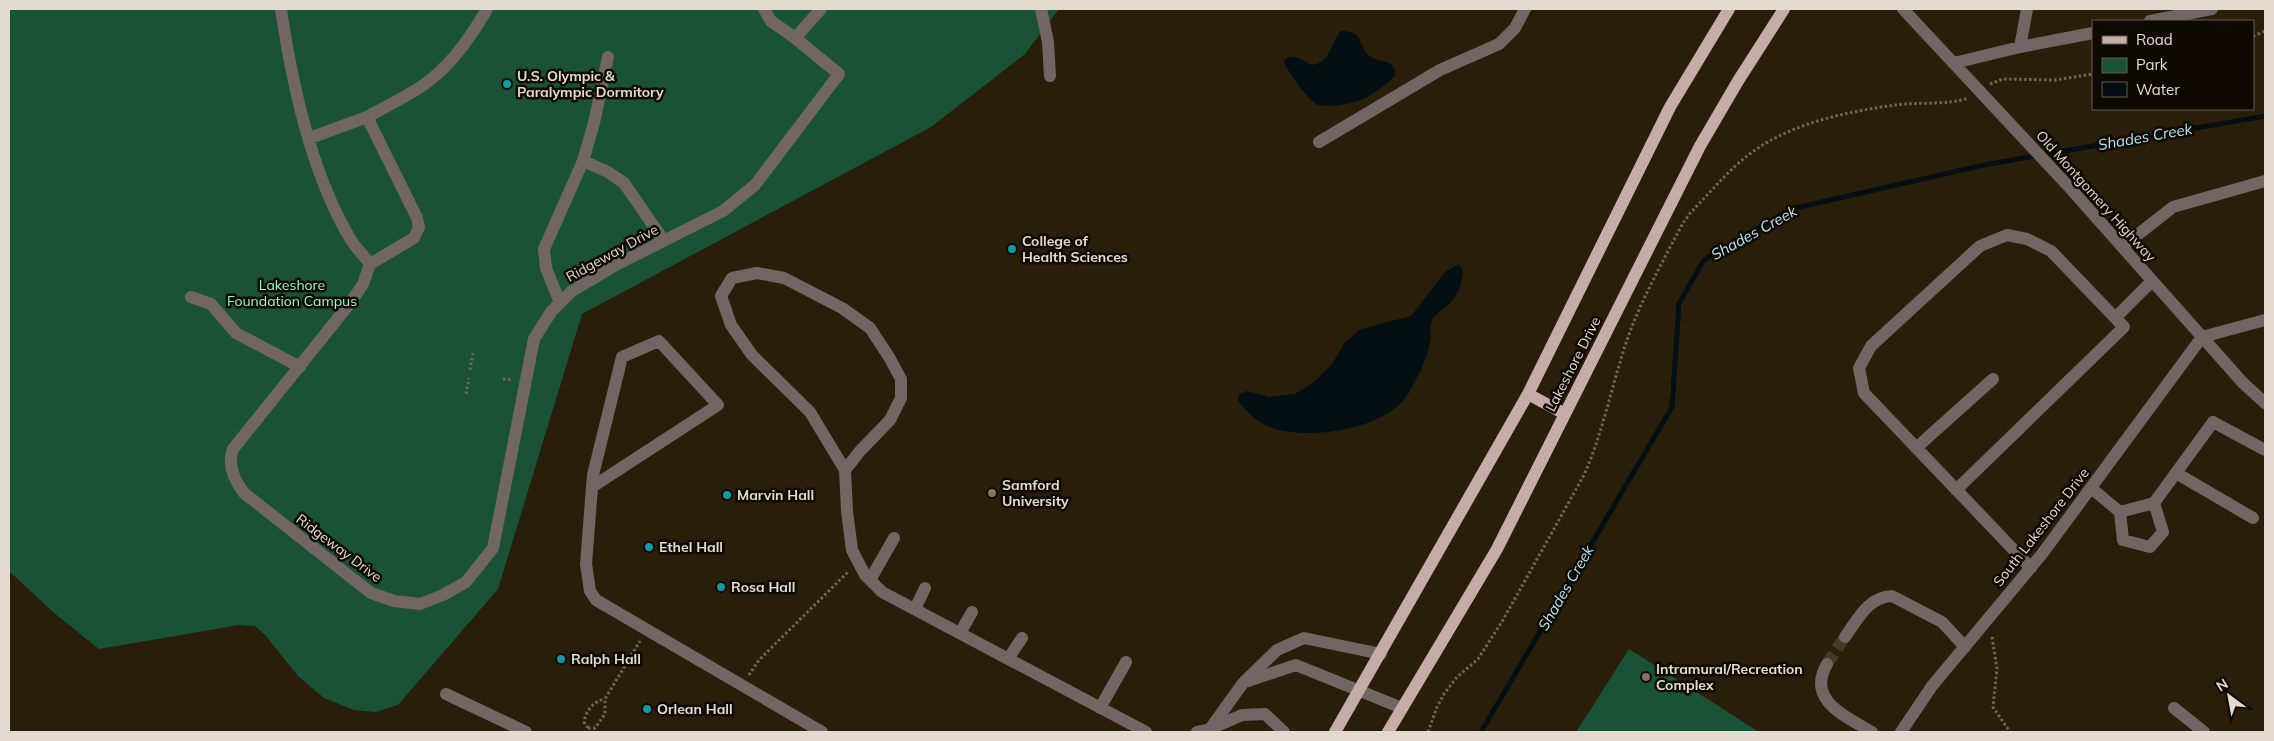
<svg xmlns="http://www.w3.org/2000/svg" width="2274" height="741" font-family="Mulish,sans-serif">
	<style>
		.green { fill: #1a5238 }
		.water { fill: #040f13 }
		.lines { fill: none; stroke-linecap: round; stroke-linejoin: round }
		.stream { stroke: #040f13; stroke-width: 5 }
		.minor-tunnel { stroke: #453a28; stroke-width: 12; stroke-dasharray: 12 6; stroke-linecap: butt }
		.path { stroke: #706655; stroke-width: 3; stroke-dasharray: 2.5 2.5; stroke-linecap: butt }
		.minor { stroke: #726664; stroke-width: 12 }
		.major { stroke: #c6aca8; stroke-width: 12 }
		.culture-dot { fill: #0f9aa8; stroke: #0e0903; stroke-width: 2 }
		.education-dot { fill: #8d6e63; stroke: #0e0903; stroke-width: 2 }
		.labels { text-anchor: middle; stroke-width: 5; stroke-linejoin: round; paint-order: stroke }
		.poi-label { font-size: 14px; font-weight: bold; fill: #e3dbcf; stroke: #0e0903; text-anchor: start }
		.street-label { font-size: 14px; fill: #e3dbcf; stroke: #0e0903 }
		.park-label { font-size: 14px; fill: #92fec6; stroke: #0e0903 }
		.water-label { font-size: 15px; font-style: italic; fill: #b8e5f4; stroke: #0e0903 }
	</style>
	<rect width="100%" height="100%" fill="#291e0a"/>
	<!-- green -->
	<path class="green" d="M9,9H1059L1025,54L931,127L582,314L498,589L398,705L376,712L354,710L324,698L298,676L266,636L255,626L239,625L99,649L54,613L9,571Z
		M1629,649L1759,732H1576Z"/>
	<!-- water -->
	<path class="water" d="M1341,31C1366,30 1357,48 1371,57C1382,64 1396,58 1395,76C1387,84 1373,94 1363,99C1354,103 1325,109 1316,104C1303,95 1293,76 1284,64L1285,59C1295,53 1302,60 1312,65C1332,62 1330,43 1341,31Z
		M1459,264L1463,271C1462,281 1459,295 1451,302C1444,309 1437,312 1432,320C1429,327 1431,336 1430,343C1426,362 1416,382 1405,398C1383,430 1304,441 1270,427C1257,422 1247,412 1238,401L1239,394L1247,391L1269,397L1295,394L1314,382L1332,364L1345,342L1361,329L1411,316L1446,271Z"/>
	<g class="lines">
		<!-- stream -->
		<path class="stream" d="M1481,732L1672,407L1679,303L1704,260L1791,209L1984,165L2265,116"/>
		<!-- minor-tunnel -->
		<path class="minor-tunnel" d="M1827,664L1845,637"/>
		<!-- path -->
		<path class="path" d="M2253,36L2265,31
			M1990,84L2003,79L2055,80L2093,74
			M470,370L473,353
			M503,379L513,380
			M466,394L469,378
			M1992,637L1997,668L1993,707L2010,732
			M749,675L759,660L849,571
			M588,728H595L605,714V699L640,641
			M588,728L584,722C586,710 594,701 605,699
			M1428,732L1437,707L1444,694L1457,677L1478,659L1503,620L1584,475C1605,428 1613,377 1631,329C1645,293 1665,257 1683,223L1691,212C1710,193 1729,169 1751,153C1791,123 1846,112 1895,105C1916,102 1951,105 1968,98"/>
		<!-- minor -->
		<path class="minor" d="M281,9C292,84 311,174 351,240C356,248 364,256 370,264
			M487,9C471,37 449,68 422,86C404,98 385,107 367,117L417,218L419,227L414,238L370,264L363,284L351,302L233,449C227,465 234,480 244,493L371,593L394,601L420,604L443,595L466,582L493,548L534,339L551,312L572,291L614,266L723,211L755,185L839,74L795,38L821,9
			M764,9L771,21L795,38
			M1041,9L1048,42L1050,76
			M1903,9L2070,188L2243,383L2265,403
			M2150,21L2212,9
			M2020,47L2027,9
			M1954,63L2020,47L2093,33
			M310,138L367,117
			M1319,142L1440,70L1499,44L1515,28L1525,9
			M583,161L608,172L624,183L664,241
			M2122,247L2173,207L2265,181
			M191,297L211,304L236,333L300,367
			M560,303L546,268L544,249L583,161L594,123L608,57
			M2115,318L2152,281
			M1916,448L1993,379
			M845,470L860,451L890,420L901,398V379L889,357L870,328L842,308L784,278L757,273L732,278L721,296L731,325L752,355L810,412L845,470L847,511L852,550L865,575L882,592L1146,732
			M2176,473L2253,518
			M592,487L718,405L659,341L622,357L593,475L586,564L590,591L596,600L822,732
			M2091,488L2120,512L2123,540L2150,547L2163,532L2154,503L2120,512
			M1956,490L2124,327L2051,251L2027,239L2007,235L1980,246L1871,346L1859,368L1864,393L2031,568
			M2154,503L2213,422L2265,450
			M870,580L894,538
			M915,609L925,588
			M960,633L972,612
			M1845,637C1858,619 1868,597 1892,596L1942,622L1965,647
			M1008,659L1022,638
			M1827,664C1806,700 1845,716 1872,732
			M1248,681L1296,665L1402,708
			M446,694L526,732
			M1100,708L1126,662
			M2174,708L2204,732
			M1210,729L1242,715L1265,714L1284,732
			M1197,732L1210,729L1243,683L1277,650L1304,638L1381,654
			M1901,732L1932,686L2042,554L2202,337L2265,320"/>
		<!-- major -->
		<path class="major" d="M1528,394L1565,414
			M1335,732L1528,394L1670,107L1729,9
			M1388,732L1497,549L1700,146L1738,81L1784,9"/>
	</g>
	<!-- markers -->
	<g class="culture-dot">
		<circle cx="507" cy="84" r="5"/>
		<circle cx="1012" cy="249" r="5"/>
		<circle cx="727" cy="495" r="5"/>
		<circle cx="649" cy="547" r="5"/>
		<circle cx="721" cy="587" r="5"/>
		<circle cx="561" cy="659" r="5"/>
		<circle cx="647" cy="709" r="5"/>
	</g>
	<g class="education-dot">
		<circle cx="992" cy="493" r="5"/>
		<circle cx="1646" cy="677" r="5"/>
	</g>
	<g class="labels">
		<!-- poi labels -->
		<g class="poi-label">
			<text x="517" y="81">U.S. Olympic &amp;<tspan x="517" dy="16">Paralympic Dormitory</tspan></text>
			<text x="1022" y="246">College of<tspan x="1022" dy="16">Health Sciences</tspan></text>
			<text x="1002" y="490">Samford<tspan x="1002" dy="16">University</tspan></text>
			<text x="737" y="500">Marvin Hall</text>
			<text x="659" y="552">Ethel Hall</text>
			<text x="731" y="592">Rosa Hall</text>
			<text x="571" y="664">Ralph Hall</text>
			<text x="1656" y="674">Intramural/Recreation<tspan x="1656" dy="16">Complex</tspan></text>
			<text x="657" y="714">Orlean Hall</text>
		</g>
		<!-- street labels -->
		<g class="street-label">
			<text transform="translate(2096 196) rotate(48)" y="5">Old Montgomery Highway</text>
			<text transform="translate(612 253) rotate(-29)" y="5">Ridgeway Drive</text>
			<text transform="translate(1573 364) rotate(-63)" y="5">Lakeshore Drive</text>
			<text transform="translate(2041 527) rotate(-52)" y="5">South Lakeshore Drive</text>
			<text transform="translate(339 548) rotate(37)" y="5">Ridgeway Drive</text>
		</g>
		<!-- park labels -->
		<g class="park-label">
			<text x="292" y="290">Lakeshore<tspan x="292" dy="16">Foundation Campus</tspan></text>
		</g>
		<!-- water labels -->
		<g class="water-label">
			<text transform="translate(2145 137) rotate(-10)" y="5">Shades Creek</text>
			<text transform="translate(1754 233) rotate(-29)" y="5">Shades Creek</text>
			<text transform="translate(1566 588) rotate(-60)" y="5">Shades Creek</text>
		</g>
	</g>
	<!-- border -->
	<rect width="2274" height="741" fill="none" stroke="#e3dbcf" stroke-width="20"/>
	<!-- legend -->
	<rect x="2092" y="20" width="162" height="90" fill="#0e0903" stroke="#635d55"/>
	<rect x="2102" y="36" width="25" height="8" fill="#c6aca8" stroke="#635d55"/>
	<text x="2136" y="45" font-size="15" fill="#e3dbcf">Road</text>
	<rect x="2102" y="58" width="25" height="15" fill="#1a5238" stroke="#635d55"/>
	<text x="2136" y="70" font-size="15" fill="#e3dbcf">Park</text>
	<rect x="2102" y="82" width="25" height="15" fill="#040f13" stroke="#635d55"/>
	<text x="2136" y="95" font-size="15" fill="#e3dbcf">Water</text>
	<!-- north arrow -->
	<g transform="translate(2229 696) rotate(328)" stroke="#0e0903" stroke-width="4" paint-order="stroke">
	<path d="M0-4L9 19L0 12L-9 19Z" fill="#e3dbcf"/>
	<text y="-8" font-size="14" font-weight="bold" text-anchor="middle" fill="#e3dbcf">N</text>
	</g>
</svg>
